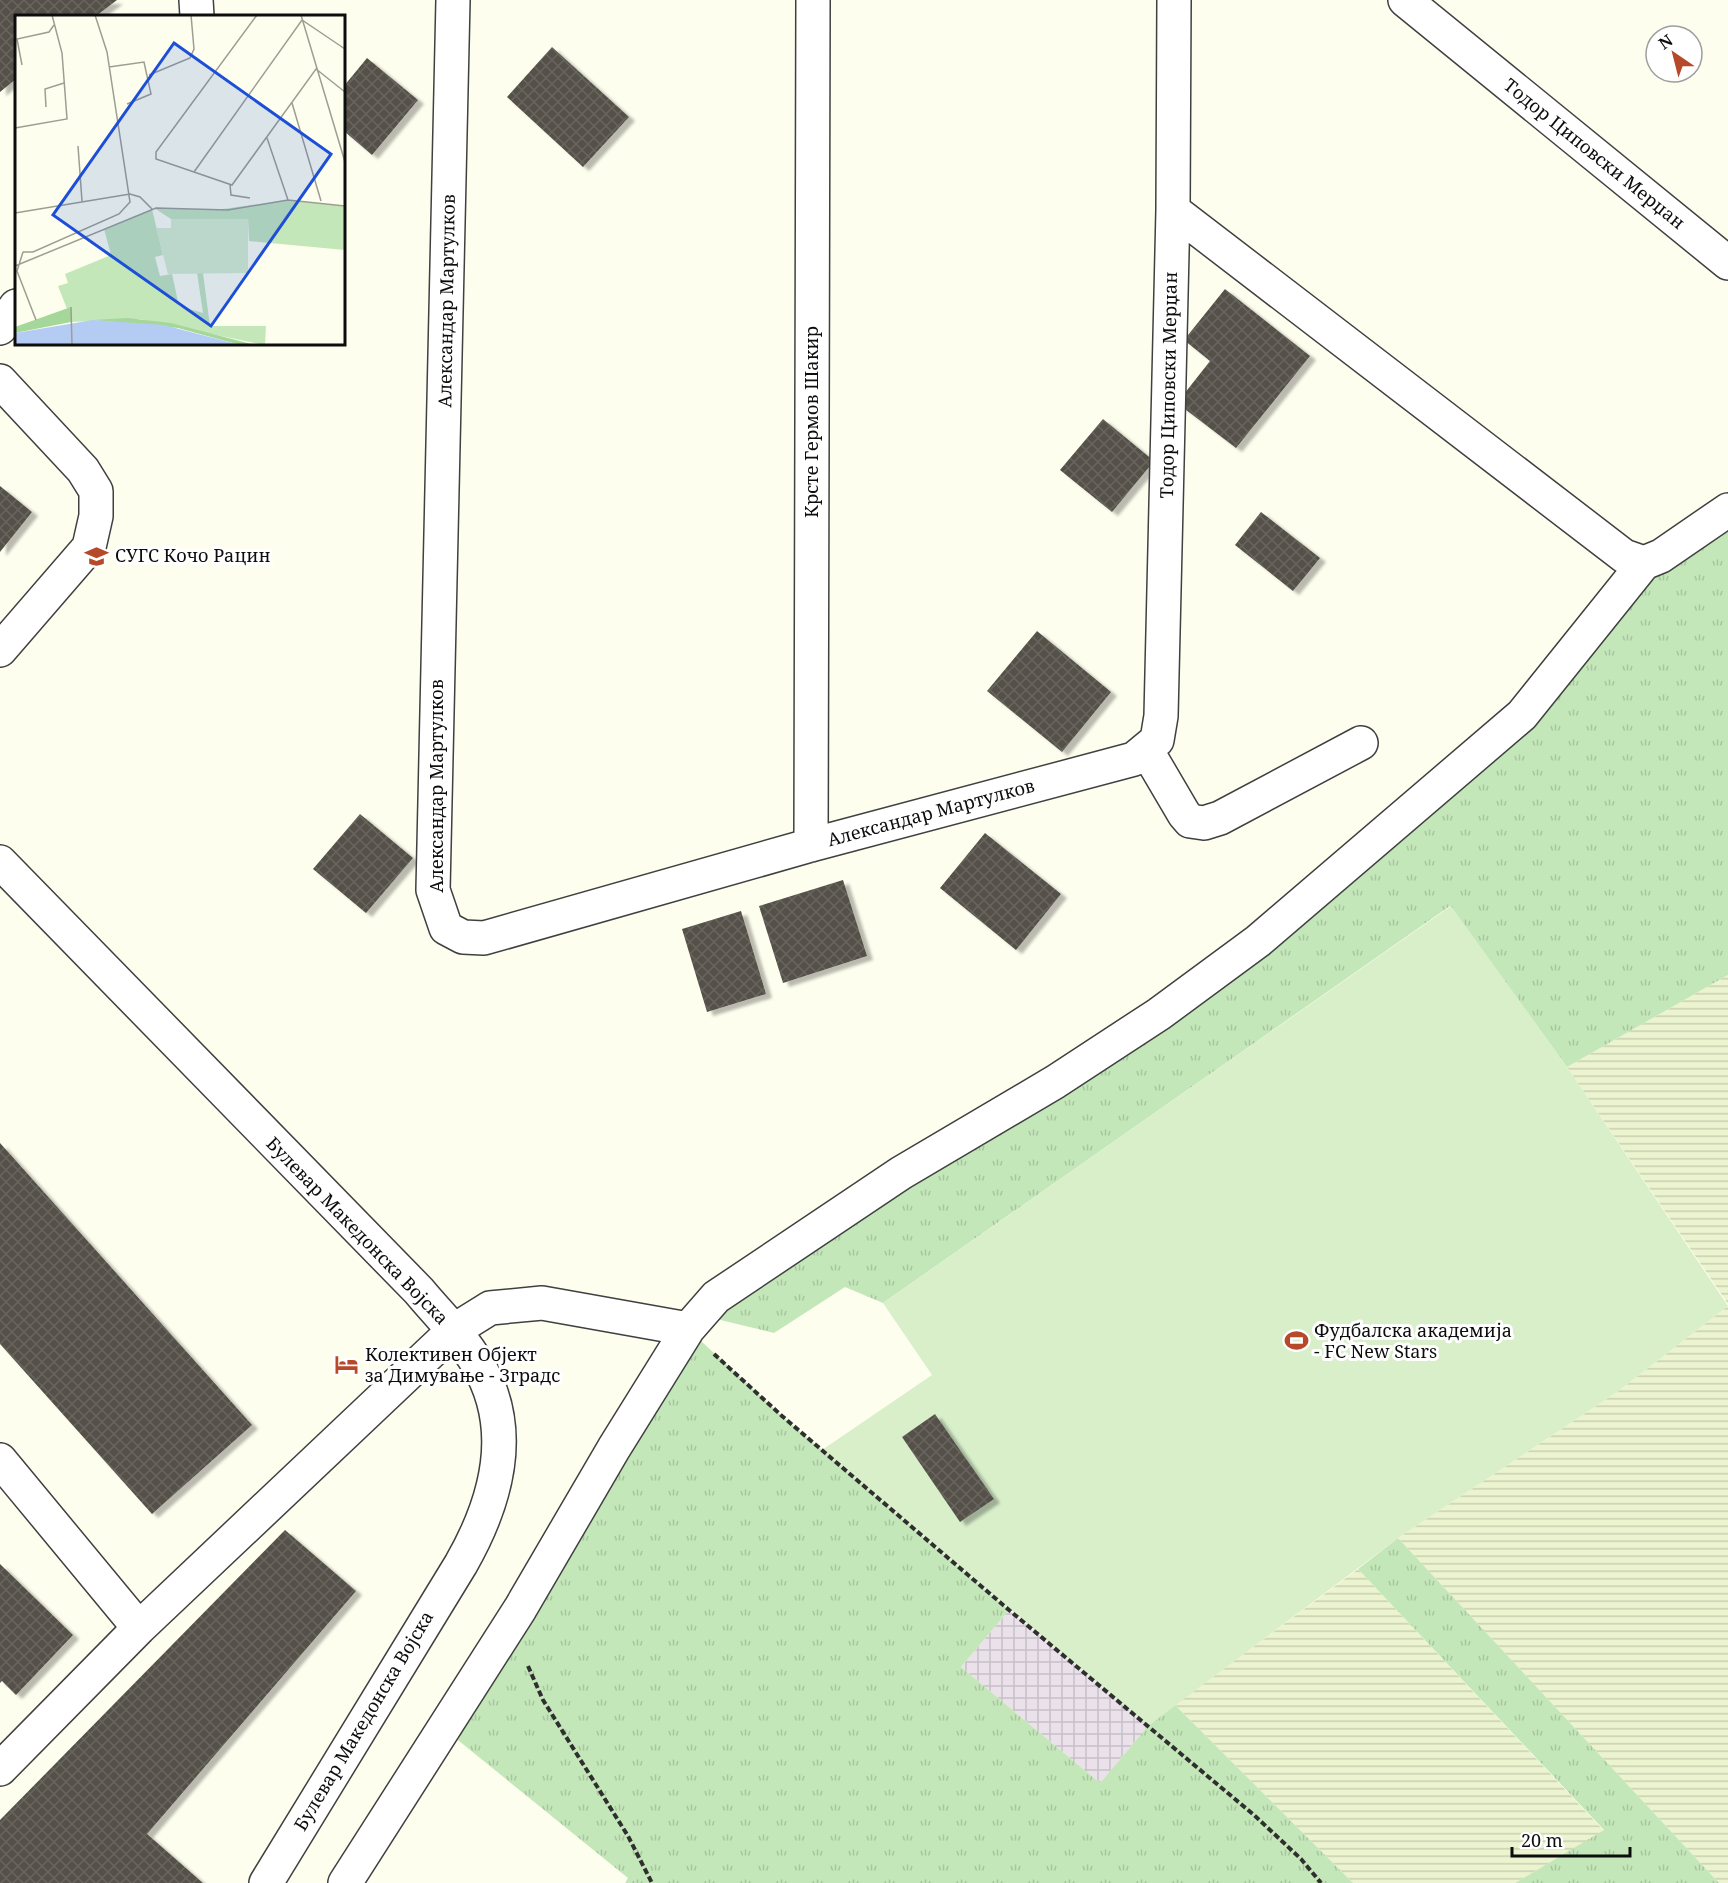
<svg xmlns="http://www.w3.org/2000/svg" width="1728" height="1883" font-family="'Noto Serif',serif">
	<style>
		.industrial { fill: url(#industrial-grid) }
		.farmland { fill: url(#farmland-rules) }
		.grass { fill: url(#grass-tufts) }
		.pitch { fill: #d8efca }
		.building { fill: url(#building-cross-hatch); filter: url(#shadow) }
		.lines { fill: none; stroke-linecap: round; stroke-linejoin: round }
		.minor-casing { stroke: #404040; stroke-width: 36 }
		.path { stroke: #2f2f2f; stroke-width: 4; stroke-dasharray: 6 3; stroke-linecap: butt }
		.minor { stroke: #fff; stroke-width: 33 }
		.labels { text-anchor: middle; stroke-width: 6; stroke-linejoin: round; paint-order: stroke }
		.street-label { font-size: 18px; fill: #0d0d0d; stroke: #fff }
		.poi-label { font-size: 18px; fill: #0d0d0d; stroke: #fff; text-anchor: start }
		.inset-road { fill: none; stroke: #9d9e93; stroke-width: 1.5 }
		.view { fill: #1d4ed8; fill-opacity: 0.15; stroke: #1d4ed8; stroke-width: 3 }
		.inset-edge { fill: none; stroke: #0d0d0d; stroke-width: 3 }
	</style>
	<defs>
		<pattern id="industrial-grid" width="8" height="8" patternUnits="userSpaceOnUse" patternTransform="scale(1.5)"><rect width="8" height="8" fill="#ebe1ea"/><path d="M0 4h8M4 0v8" fill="none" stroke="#c8c0c8"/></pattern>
		<pattern id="farmland-rules" width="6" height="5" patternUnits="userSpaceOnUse" patternTransform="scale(1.5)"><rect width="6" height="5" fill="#ecf3cf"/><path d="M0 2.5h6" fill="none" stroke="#c9cfb1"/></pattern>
		<pattern id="grass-tufts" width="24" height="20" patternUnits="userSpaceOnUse" patternTransform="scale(1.5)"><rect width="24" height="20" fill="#c4e7b9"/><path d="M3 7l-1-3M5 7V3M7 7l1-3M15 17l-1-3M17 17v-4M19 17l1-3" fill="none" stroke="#a7c59e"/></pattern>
		<pattern id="building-cross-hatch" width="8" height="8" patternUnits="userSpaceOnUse" patternTransform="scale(1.5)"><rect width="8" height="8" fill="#55514a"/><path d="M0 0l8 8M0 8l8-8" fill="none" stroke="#686560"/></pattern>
		<filter id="shadow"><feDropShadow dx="6" dy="4" stdDeviation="1.5" flood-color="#0004"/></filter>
	</defs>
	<rect width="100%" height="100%" fill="#fdfeed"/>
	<!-- industrial -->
	<path class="industrial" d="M1009,1610L1148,1726L1100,1783L961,1667Z"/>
	<!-- farmland -->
	<path class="farmland" d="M1728,975V1304L1567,1067Z
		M1728,1306V1883H1719L1398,1538L1617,1392Z
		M1358,1569L1604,1831L1515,1883H1353L1175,1705Z"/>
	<!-- grass -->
	<path class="grass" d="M1728,510V975L1567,1067L1450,906L883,1303L845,1287L774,1333L700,1315L1055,1082L1404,816L1644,563Z
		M688,1329L782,1416L1009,1610L961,1667L1100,1783L1148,1726L1175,1705L1353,1883H625L628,1878L443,1728Z
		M1398,1538L1719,1883H1515L1604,1830L1358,1569Z"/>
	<!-- pitch -->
	<path class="pitch" d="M1451,906L1567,1067L1728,1306L1617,1392L1398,1538L1148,1726L822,1450L932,1375L883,1303Z"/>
	<!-- building -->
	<path class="building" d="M0,0H117L96,16H16V79L0,92Z
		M552,47L629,117L583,167L507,97Z
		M367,58L418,100L372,155L344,131V86Z
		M1225,289L1310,356L1236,448L1177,403L1210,361L1184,340Z
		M1103,419L1154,461L1112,512L1060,470Z
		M0,486L32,512L0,552Z
		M1261,512L1320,558L1293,591L1235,545Z
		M1037,631L1111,692L1062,752L987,691Z
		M360,814L413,858L366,913L313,869Z
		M985,833L1061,894L1016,950L940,888Z
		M843,880L867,956L783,983L759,906Z
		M741,911L766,994L707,1012L682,929Z
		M0,1143L252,1425L152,1514L0,1344Z
		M935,1414L994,1499L960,1522L902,1437Z
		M285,1530L356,1591L147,1834L203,1883H0V1820Z
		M0,1564L73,1635L16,1695L2,1681L0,1683Z"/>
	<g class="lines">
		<defs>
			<path id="minor" d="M196,0L197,16
				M453,0L433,890L446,928L463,937L484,938L811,845L1134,759L1157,740L1161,716L1173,210L1174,0
				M1405,0L1728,263
				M1173,210L1624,556L1644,563
				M0,328L16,306
				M0,381L83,470L96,491V516L89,547L0,650
				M1147,751L1184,814L1190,821L1204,823L1220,818L1361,743
				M811,845L813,0
				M0,862L419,1291C438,1314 462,1337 477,1363C517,1429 497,1501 461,1564L266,1883
				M0,1460L139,1628
				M0,1769L139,1628L453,1331L490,1308L542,1303L688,1329
				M345,1883L520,1609L614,1448L688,1329L716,1297L901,1173L1055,1082L1159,1014L1258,941L1522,715L1644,563L1661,556L1728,510"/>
		</defs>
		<!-- minor casing -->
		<use href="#minor" class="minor-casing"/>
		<!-- path -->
		<path class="path" d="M714,1354L782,1416L1009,1610L1254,1815L1301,1859L1321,1883
			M528,1666L543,1700L628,1836L652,1883"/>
		<!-- minor -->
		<use href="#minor" class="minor"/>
	</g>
	<!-- icons -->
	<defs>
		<symbol id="school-bare" viewBox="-9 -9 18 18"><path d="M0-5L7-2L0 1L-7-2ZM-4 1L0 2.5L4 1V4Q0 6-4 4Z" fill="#b7492b" stroke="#fff" stroke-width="2.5" paint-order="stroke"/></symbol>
		<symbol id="stadium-bare" viewBox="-9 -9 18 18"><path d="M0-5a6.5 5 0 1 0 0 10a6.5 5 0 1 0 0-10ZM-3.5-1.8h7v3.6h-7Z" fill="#b7492b" stroke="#fff" stroke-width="2.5" paint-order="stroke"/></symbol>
		<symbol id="hotel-bare" viewBox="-9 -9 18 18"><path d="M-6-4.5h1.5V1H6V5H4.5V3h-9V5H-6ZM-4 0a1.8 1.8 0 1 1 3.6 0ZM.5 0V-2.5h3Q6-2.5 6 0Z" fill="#b7492b" stroke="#fff" stroke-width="2.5" paint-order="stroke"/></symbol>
	</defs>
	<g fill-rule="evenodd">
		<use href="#school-bare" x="80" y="540" width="33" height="33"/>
		<use href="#stadium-bare" x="1280" y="1324" width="33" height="33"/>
		<use href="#hotel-bare" x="330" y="1348" width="33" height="33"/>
	</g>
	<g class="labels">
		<!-- street labels -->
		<g class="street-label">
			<text transform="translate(1594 154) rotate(39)" y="6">Тодор Циповски Мерџан</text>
			<text transform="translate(447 301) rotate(-89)" y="6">Александар Мартулков</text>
			<text transform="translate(1169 385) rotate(-89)" y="6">Тодор Циповски Мерџан</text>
			<text transform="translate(812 422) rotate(-90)" y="6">Крсте Гермов Шакир</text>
			<text transform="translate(437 786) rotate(-90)" y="6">Александар Мартулков</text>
			<text transform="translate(931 813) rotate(-15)" y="6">Александар Мартулков</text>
			<text transform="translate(357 1231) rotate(46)" y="6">Булевар Македонска Војска</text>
			<text transform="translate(364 1721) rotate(-59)" y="6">Булевар Македонска Војска</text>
		</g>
		<!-- poi labels -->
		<g class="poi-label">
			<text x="115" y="562">СУГС Кочо Рацин</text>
			<text x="1314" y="1337">Фудбалска академија<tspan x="1314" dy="21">- FC New Stars</tspan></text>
			<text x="365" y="1361">Колективен Објект<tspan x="365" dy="21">за Димување - Зградс</tspan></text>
		</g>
	</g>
	<!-- overview -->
	<g transform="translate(15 15)">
		<rect width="330" height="330" fill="#fdfeed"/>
		<path d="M273,185L330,191V235L234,226L233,204H156L139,193L200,195ZM137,194L148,240L140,242L145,261L157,259L164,291L188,298L182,258H188L195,311H251L250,330L125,304L56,307L55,293L52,294L43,271L53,268L50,259L96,240L89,214Z" fill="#c4e7b9"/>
		<path d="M56,292V307L0,318V312ZM113,303L156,308L240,330H225L163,313L78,305Z" fill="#a4d799"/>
		<path d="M156,204H233V258L153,259L141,213H156Z" fill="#d8efca"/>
		<path d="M78,305L149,310L225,330H0V318Z" fill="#b4cbf3"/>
		<path class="inset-road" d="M242,0L141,137V144L217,170L301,54L330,77M286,0L330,147M7,50L2,24L34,17L39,10M94,52L129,47L136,79L112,89M134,60L175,43L179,34L176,0M277,88L306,186M31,92L30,74L49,68M0,113L52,104L47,38L37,0M252,123L273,185M63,131L67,186M179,157L287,5L330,34M215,170L216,180L235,183M0,198L115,179L125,182L137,194M8,237H18L104,199L115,187L92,37L80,0M8,237L2,256L21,305M0,251L141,193L213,195L273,185L330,191M56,292L57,330"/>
		<path class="view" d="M159,28L316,139L196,311L38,200Z"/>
		<rect width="330" height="330" class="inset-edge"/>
	</g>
	<!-- north arrow -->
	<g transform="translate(1674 54) rotate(325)"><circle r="28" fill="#ffffff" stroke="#9e9e9e" stroke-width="1.5"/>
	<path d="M0-4.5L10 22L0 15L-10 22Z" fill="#b7492b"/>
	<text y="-9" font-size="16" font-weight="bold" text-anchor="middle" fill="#0d0d0d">N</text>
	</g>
	<!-- scale -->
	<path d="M1512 1847v9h118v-9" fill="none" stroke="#0d0d0d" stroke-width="3"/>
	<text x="1521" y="1847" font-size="18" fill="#0d0d0d" stroke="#ffffff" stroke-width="4.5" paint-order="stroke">20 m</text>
</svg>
